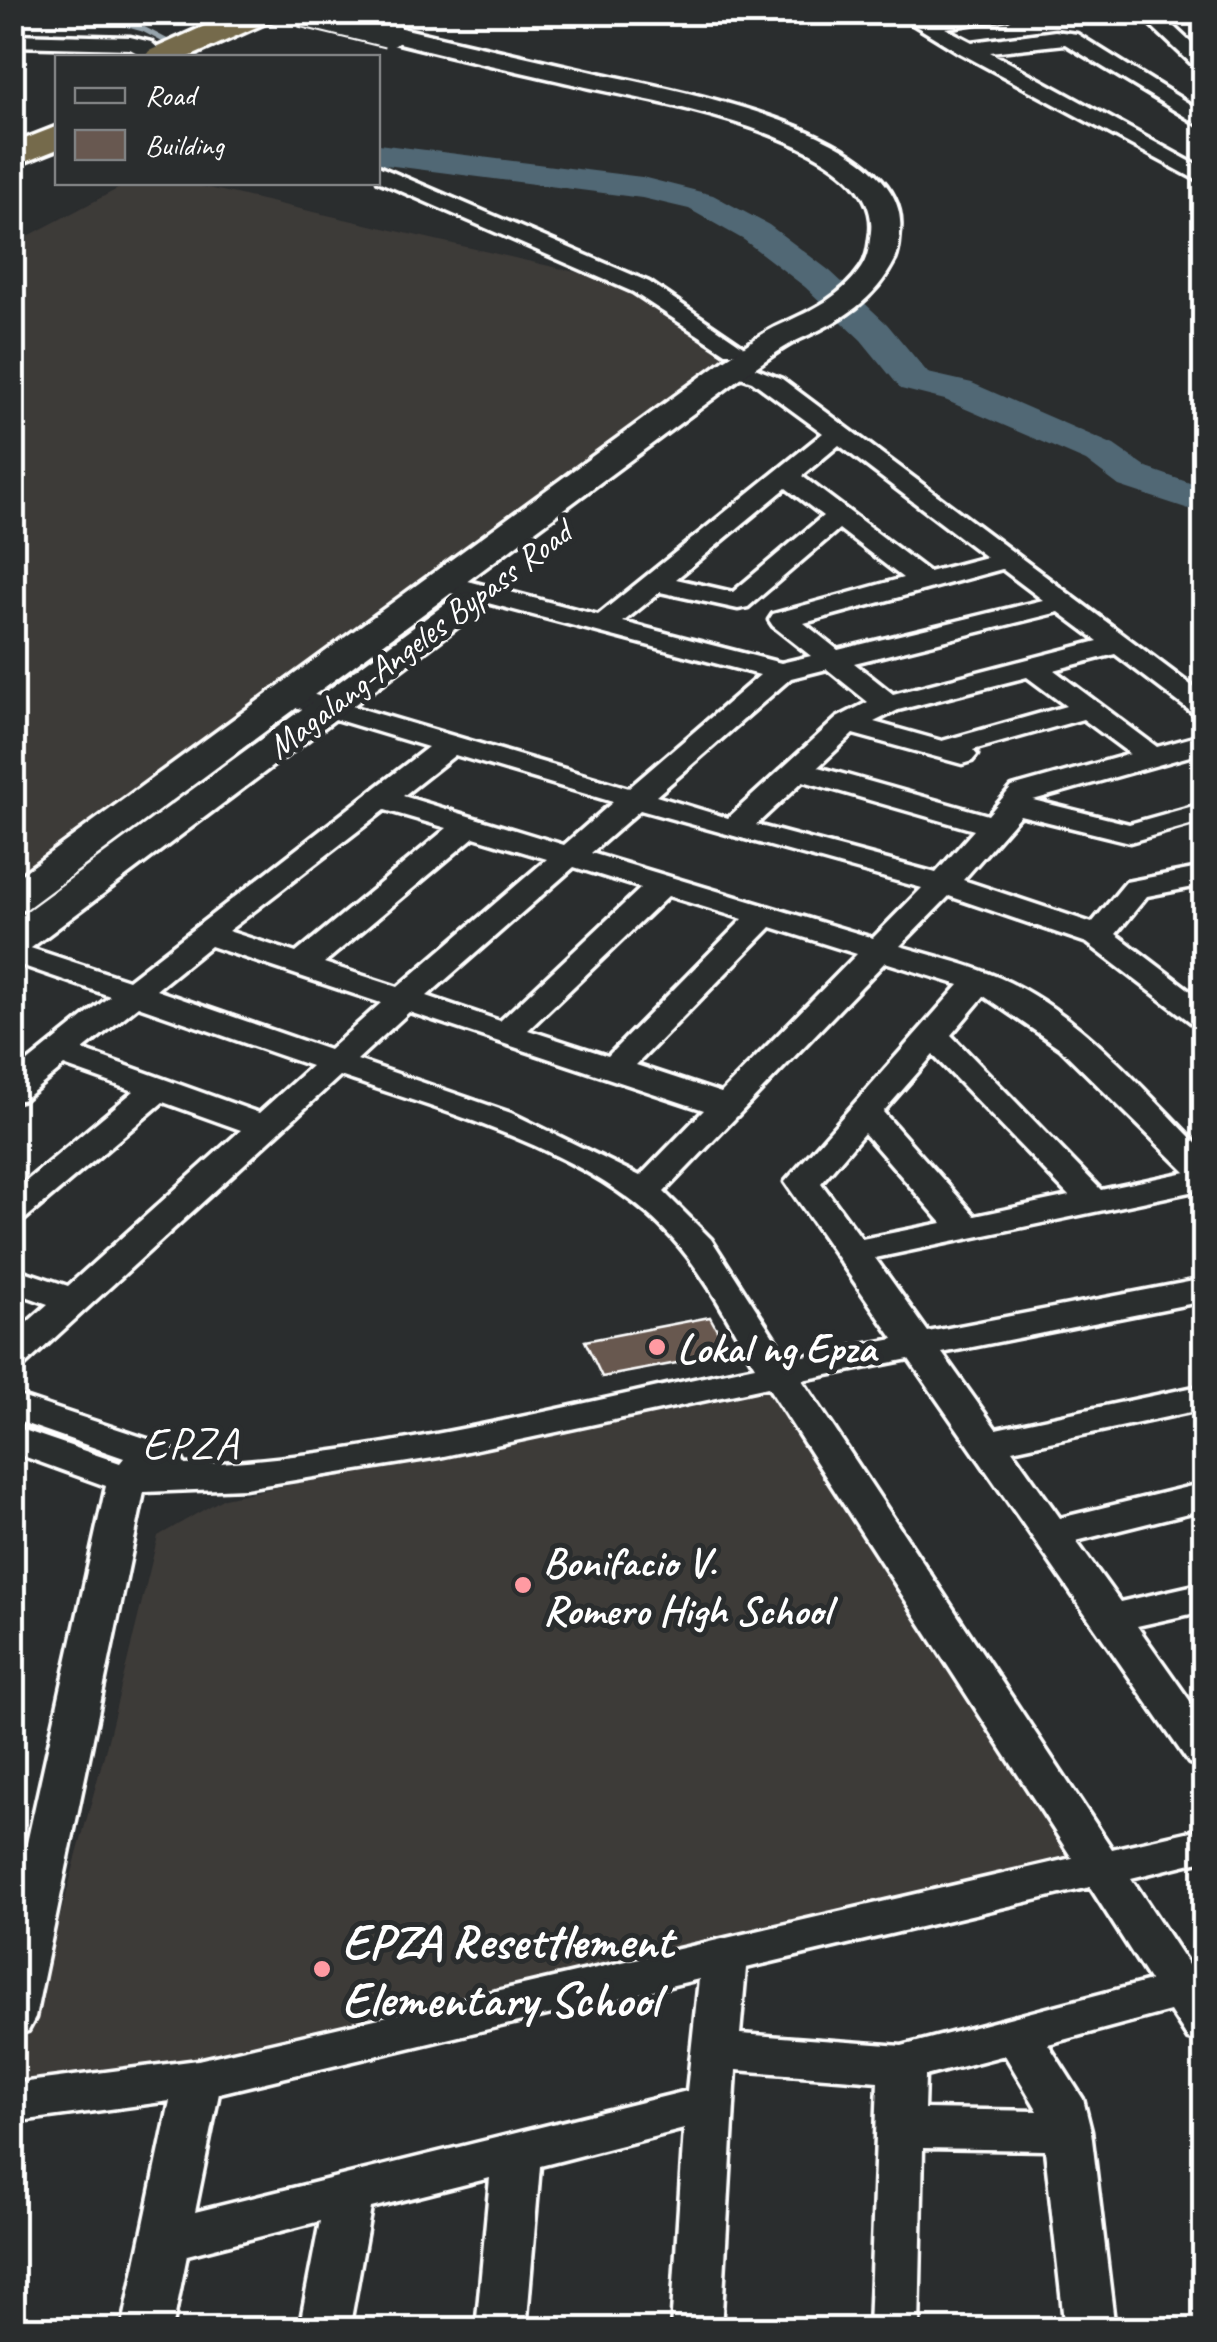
<svg xmlns="http://www.w3.org/2000/svg" width="1217" height="2342" font-family="Caveat,sans-serif">
	<style>
		.built { fill: #3d3a38 }
		.lines { fill: none; stroke-linecap: round; stroke-linejoin: round }
		.stream { stroke: #97a4ac; stroke-width: 5 }
		.river { fill: #516875; fill-rule: evenodd }
		.building { fill: #685850; stroke: #fff; stroke-width: 2.5 }
		.minor-casing { stroke: #fff; stroke-width: 7 }
		.tertiary-casing { stroke: #fff; stroke-width: 7 }
		.motorway-casing { stroke: #fff; stroke-width: 7 }
		.minor { fill: #2a2d2e; fill-rule: evenodd }
		.tertiary { fill: #2a2d2e; fill-rule: evenodd }
		.motorway { fill: #756b4b; fill-rule: evenodd }
		.tertiary-bridge-casing { stroke: #fff; stroke-width: 32; stroke-linecap: butt }
		.tertiary-bridge { stroke: #2a2d2e; stroke-width: 28 }
		.poi-dot { fill: #ff9aa2; stroke: #2a2d2e; stroke-width: 4 }
		.labels { text-anchor: middle; stroke-width: 10; stroke-linejoin: round; paint-order: stroke }
		.far-street-label { font-size: 35px; fill: #fff; stroke: #2a2d2e }
		.poi-label { font-size: 42px; font-weight: bold; fill: #fff; stroke: #2a2d2e; text-anchor: start }
		.neighbourhood-label { font-size: 45px; letter-spacing: 2.5px; fill: #fff; stroke: #2a2d2e }
		.near-poi-label { font-size: 50px; font-weight: bold; fill: #fff; stroke: #2a2d2e; text-anchor: start }
	</style>
	<rect width="100%" height="100%" fill="#2a2d2e"/>
	<filter id="ink" filterUnits="userSpaceOnUse"><feTurbulence type="fractalNoise" baseFrequency=".01" numOctaves="2"/><feDisplacementMap in="SourceGraphic" scale="20" xChannelSelector="R" yChannelSelector="G"/><feConvolveMatrix kernelMatrix="1 2 1 2 8 2 1 2 1" color-interpolation-filters="sRGB"/></filter>
	<g filter="url(#ink)">
		<!-- built -->
		<path class="built" d="M129,183H187L632,285L735,353L13,891V244Z
			M773,1387L1078,1860L29,2098L16,2078L106,1748L158,1536L224,1498Z"/>
		<g class="lines">
			<!-- stream -->
			<path class="stream" d="M82,12L143,29L198,58"/>
			<!-- river -->
			<path class="river" d="M378,144L642,177L713,195L769,225L830,271L887,324L928,373L972,383L1114,445L1147,468L1204,488V514L1119,486L1086,461L945,400L901,389L861,340L805,287L744,240L689,209L642,198L378,164Z"/>
		</g>
		<!-- building -->
		<path class="building" d="M710,1317L730,1353L602,1377L585,1341Z"/>
		<g class="lines">
			<defs>
				<path id="minor" d="M893,12H917L928,18L966,12H1016L1007,18L945,28L972,42L1055,31L1077,34L1204,113V128L1065,44L990,52L1204,169V184L960,53Z
					M1137,12H1158L1204,55V71L1197,69Z
					M12,34L130,37L151,42L169,58H146L130,49L12,46Z
					M378,166L649,282L746,348L742,353H726L633,292L378,181Z
					M735,360L782,379L1204,695V717L1194,714L1115,654L1054,670L1157,747L1204,734V752L1033,800L1129,824L1204,803V821L1130,842L1020,815L963,880L1092,923L1126,882L1204,867V885L1147,896L1116,934L1204,1001V1026L1192,1023L1087,943L949,896L900,946C930,955 961,962 990,974C1075,1006 1141,1088 1204,1151V1189L875,1258L928,1332L1204,1279V1301L942,1353L996,1429L1204,1385V1409L1012,1450L1060,1518L1204,1483V1509L1076,1541L1120,1602L1204,1583V1611L1137,1626L1204,1721V1767L1189,1763L909,1359L802,1380L1112,1849L1204,1828V1860L1131,1878L1204,1989V2044L1188,2039L1170,2011L1048,2044L1083,2099L1091,2131L1115,2330H1065L1045,2150L923,2148L919,2330H869L878,2081L736,2070L721,2330H671L684,2129L540,2166L526,2330H476L490,2178L371,2208L349,2330H299L320,2221L187,2255L172,2330H122L170,2101L12,2122V2084L198,2060L1072,1858L768,1387L439,1457L245,1488L144,1492L35,2018L28,2031L12,2036V1911L106,1486L12,1452V1426L120,1463L124,1458L12,1419V1394L163,1444L180,1455L185,1465C377,1457 568,1405 755,1366C729,1322 706,1275 672,1238C595,1151 447,1113 340,1076L25,1365L12,1369V1336L48,1304L12,1291V1267L68,1286L241,1130L163,1102L25,1219L12,1222V1193L134,1091L64,1066L24,1099L12,1102V1075L110,996L12,962V942L128,980L428,747L278,702L274,696L278,690H298L629,788L760,675L435,589L431,583L445,575L598,615L823,433L752,381L726,372L723,367ZM839,445L986,557L929,572L802,476ZM786,488L823,516L733,592L676,579ZM839,529L903,578L773,614L769,620L773,626L811,656L781,663L623,622L660,592L738,609L748,607ZM1002,569L1043,600L838,650L804,623ZM1059,612L1098,641L893,694L854,663ZM827,669L868,702L837,718L728,818L656,796L791,678ZM1027,677L1066,706L942,741L874,722L898,710ZM1083,719L1130,754L1012,787L988,815L818,767L853,734L962,764L972,761L977,755L973,750ZM455,755L613,802L564,845L403,796ZM803,781L974,830L936,873L756,825ZM385,810L447,828L296,953L228,931ZM640,810L922,888L873,938L591,853ZM474,837L547,859L398,987L324,963ZM574,867L641,888L500,1021L427,996ZM668,896L743,919L608,1056L528,1030ZM771,927L857,954L721,1093L636,1065ZM210,946L381,1003L329,1050L156,990ZM885,962L959,985L785,1182L894,1339L788,1359L711,1239L664,1192ZM984,996L1060,1048L1186,1172L1101,1190L951,1035ZM138,1006L311,1066L259,1113L83,1050ZM409,1012L704,1110L640,1176L511,1113L357,1060ZM933,1055L1069,1196L975,1216L883,1112ZM864,1133L942,1223L862,1239L821,1183ZM1090,1887L1150,1981L902,2046L740,2034L746,1968ZM699,1979L687,2091L195,2212L219,2093ZM1005,2055L1038,2111L924,2109L925,2076Z"/>
				<path id="tertiary" d="M388,25C455,40 522,56 589,71C662,88 911,128 900,231C899,241 899,251 895,260C875,300 842,320 804,337C783,346 765,361 746,374L26,909L12,912V881L724,360C743,348 761,333 782,324C813,310 841,297 861,268C869,256 869,245 871,232C882,138 653,102 586,87C517,71 448,56 379,38L375,33Z
					M468,592L480,596L486,603L480,610L27,951L12,954V922L456,596Z"/>
				<path id="motorway" d="M236,12H278L274,19L187,58H144L149,51Z
					M58,126V149L12,167V144Z"/>
			</defs>
			<!-- minor casing -->
			<use href="#minor" class="minor-casing"/>
			<!-- tertiary casing -->
			<use href="#tertiary" class="tertiary-casing"/>
			<!-- motorway casing -->
			<use href="#motorway" class="motorway-casing"/>
			<!-- minor -->
			<use href="#minor" class="minor"/>
			<!-- tertiary -->
			<use href="#tertiary" class="tertiary"/>
			<!-- motorway -->
			<use href="#motorway" class="motorway"/>
			<defs>
				<path id="tertiary-bridge" d="M302,12L388,33"/>
			</defs>
			<!-- tertiary-bridge casing -->
			<use href="#tertiary-bridge" class="tertiary-bridge-casing"/>
			<!-- tertiary-bridge -->
			<use href="#tertiary-bridge" class="tertiary-bridge"/>
		</g>
	</g>
	<!-- markers -->
	<g class="poi-dot">
		<circle cx="657" cy="1347" r="10"/>
		<circle cx="523" cy="1585" r="10"/>
		<circle cx="322" cy="1969" r="10"/>
	</g>
	<g class="labels">
		<!-- far-street labels -->
		<g class="far-street-label">
			<text transform="translate(419 639) rotate(-37)" y="12">Magalang-Angeles Bypass Road</text>
		</g>
		<!-- poi labels -->
		<g class="poi-label">
			<text x="677" y="1362">Lokal ng Epza</text>
			<text x="543" y="1576">Bonifacio V.<tspan x="543" dy="48">Romero High School</tspan></text>
		</g>
		<!-- neighbourhood labels -->
		<g class="neighbourhood-label">
			<text x="191" y="1458">EPZA</text>
		</g>
		<!-- near-poi labels -->
		<g class="near-poi-label">
			<text x="342" y="1958">EPZA Resettlement<tspan x="342" dy="58">Elementary School</tspan></text>
		</g>
	</g>
	<!-- margin -->
	<rect width="1217" height="2342" fill="none" stroke="#2a2d2e" stroke-width="50"/>
	<rect x="25" y="25" width="1167" height="2292" fill="none" stroke="#fff" stroke-width="4" filter="url(#ink)"/>
	<!-- legend -->
	<rect x="55" y="55" width="325" height="130" fill="#2a2d2e" stroke="#7f8182" stroke-width="2.5"/>
	<rect x="75" y="88" width="50" height="15" fill="#2a2d2e" stroke="#7f8182" stroke-width="2.5"/>
	<text x="145" y="105" font-size="30" fill="#ffffff">Road</text>
	<rect x="75" y="130" width="50" height="30" fill="#685850" stroke="#7f8182" stroke-width="2.5"/>
	<text x="145" y="155" font-size="30" fill="#ffffff">Building</text>
</svg>
